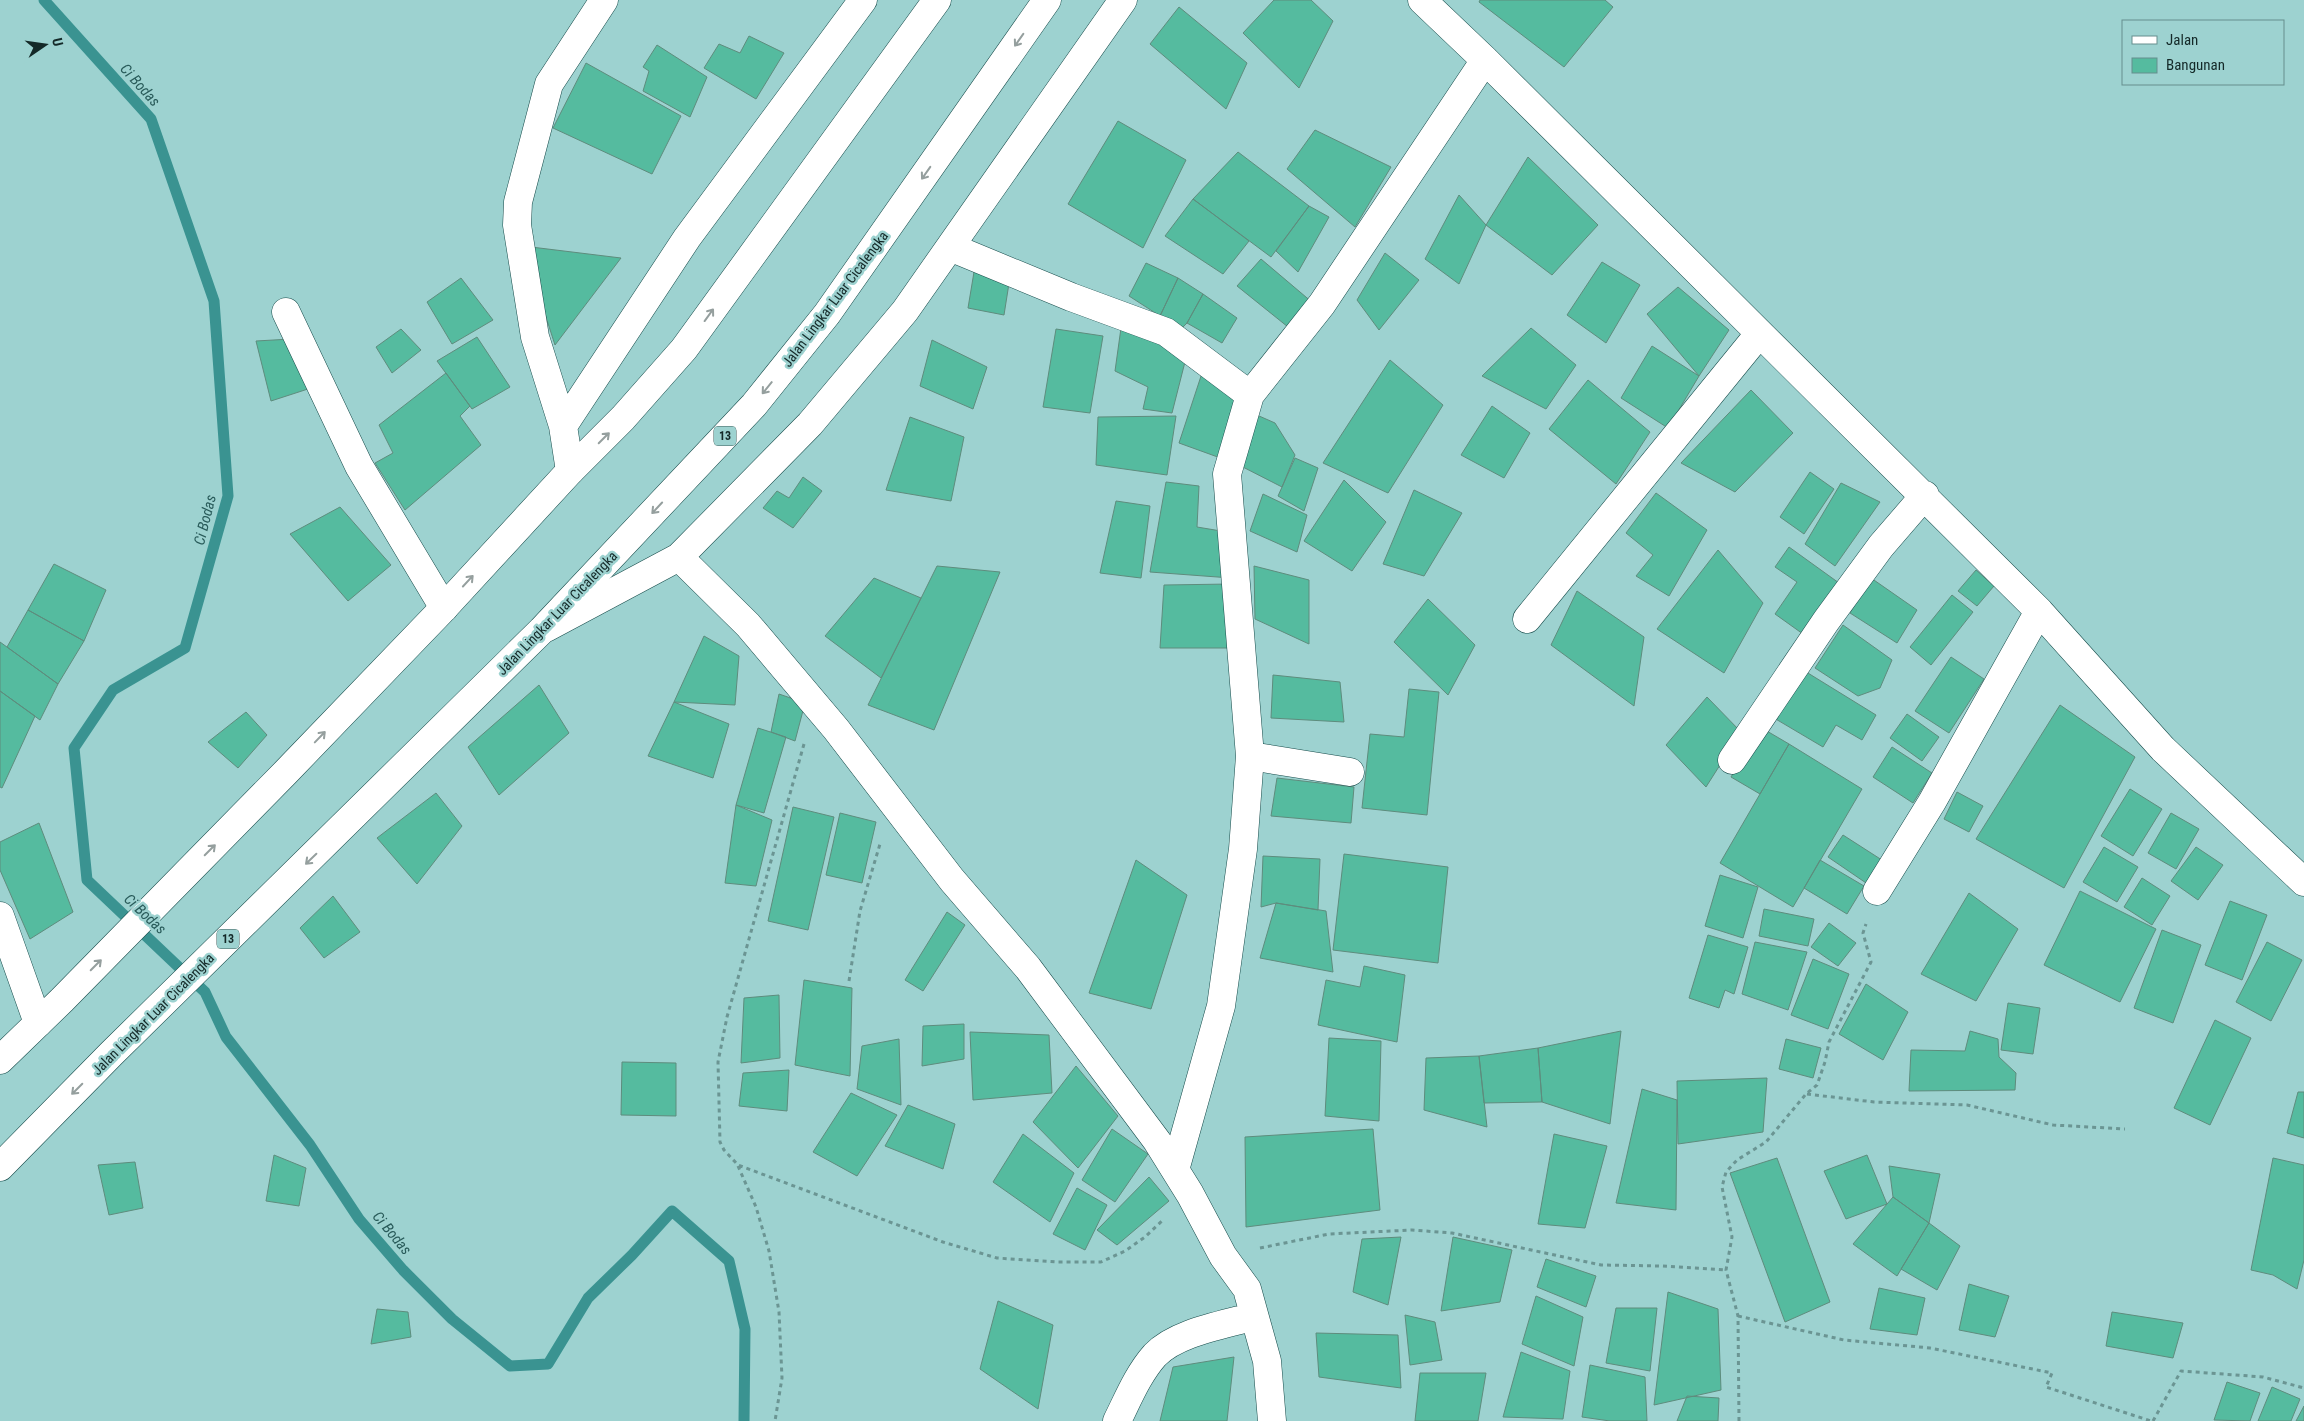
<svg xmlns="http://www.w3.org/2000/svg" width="2304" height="1421" font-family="'Roboto Condensed',sans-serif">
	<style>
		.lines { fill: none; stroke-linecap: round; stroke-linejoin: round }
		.stream { stroke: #3a9391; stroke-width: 11 }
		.building { fill: #55bb9f; stroke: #5e8c7d }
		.minor-casing { stroke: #164b4a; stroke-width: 29 }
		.highway-casing { stroke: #164b4a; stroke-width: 29 }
		.path { stroke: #6b9593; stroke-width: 3; stroke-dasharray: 4 4; stroke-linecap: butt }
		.minor { stroke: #fff; stroke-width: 28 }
		.highway { stroke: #fff; stroke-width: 28 }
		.oneway { stroke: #959f9e }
		.labels { text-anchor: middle; stroke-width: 5; stroke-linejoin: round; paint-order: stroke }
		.shield { fill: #9dd2d0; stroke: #3d5c5a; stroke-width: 1 }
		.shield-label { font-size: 12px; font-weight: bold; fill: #142928 }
		.street-label { font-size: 14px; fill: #142928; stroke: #9dd2d0 }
		.water-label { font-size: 15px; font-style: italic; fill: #295b5a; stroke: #9dd2d0 }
	</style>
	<rect width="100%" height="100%" fill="#9dd2d0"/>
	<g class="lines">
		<!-- stream -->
		<path class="stream" d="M44,0L151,119L214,301L228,496L185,648L113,690L74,748L87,880L205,992L226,1037L310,1145L359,1219L403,1270L452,1319L510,1366L548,1364L588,1298L632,1255L672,1211L729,1261L745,1329L744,1421"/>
	</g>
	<!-- building -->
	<path class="building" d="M1274,0H1311L1333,21L1299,88L1243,33Z
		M1480,0H1605L1613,7L1564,67L1479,2Z
		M1179,7L1247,63L1226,109L1150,44Z
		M749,36L784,53L756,99L704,68L719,44L740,53Z
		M657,45L707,77L690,117L643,91L649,71L643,67Z
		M586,63L681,116L652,174L553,128Z
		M1118,121L1186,160L1143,248L1068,204Z
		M1315,130L1391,167L1355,227L1287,169Z
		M1238,152L1309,206L1271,257L1193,199Z
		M1528,157L1598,225L1552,275L1486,225Z
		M1459,195L1486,225L1459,284L1425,259Z
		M1193,199L1249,241L1223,274L1165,236Z
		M1309,206L1329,217L1298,272L1276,251Z
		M523,246L621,258L555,345Z
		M1385,253L1419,280L1379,330L1357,300Z
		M1261,259L1313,303L1293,331L1237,286Z
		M1602,262L1640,285L1606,343L1567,315Z
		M1146,263L1178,278L1160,316L1129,296Z
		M974,272L1010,277L1004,315L968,308Z
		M461,278L493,320L452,344L427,302Z
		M1178,278L1203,294L1187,323L1178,332L1160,316Z
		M1678,287L1729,330L1699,376L1647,314Z
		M1203,294L1237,318L1222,343L1187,323Z
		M1121,328L1187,354L1172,413L1143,409L1148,387L1115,371Z
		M1531,328L1576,365L1546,409L1482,376Z
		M401,329L421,350L392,373L376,347Z
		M1056,329L1103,336L1090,413L1043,407Z
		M477,337L510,387L472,409L437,361Z
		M291,339L311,388L271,401L256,341Z
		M932,340L987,367L973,409L920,386Z
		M1652,346L1699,376L1668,428L1621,398Z
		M1390,360L1443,405L1388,493L1323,463Z
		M1204,367L1242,395L1226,460L1179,443Z
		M446,373L470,406L460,416L481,445L405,510L375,463L393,453L379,425Z
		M1588,380L1650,432L1616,484L1549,429Z
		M1751,390L1793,433L1735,492L1681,463Z
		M1492,406L1530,433L1504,478L1461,455Z
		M1250,412L1275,423L1295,455L1282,487L1235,463Z
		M1176,416L1167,475L1096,465L1098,417Z
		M910,417L964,437L951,501L886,490Z
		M1295,458L1318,468L1304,511L1278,496Z
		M1810,472L1834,489L1804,534L1780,517Z
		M803,477L822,491L793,528L763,508L777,491L789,498Z
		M1344,480L1386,522L1352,571L1304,541Z
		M1166,482L1199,486L1197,527L1227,532L1231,578L1150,572Z
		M1841,483L1880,502L1835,566L1805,544Z
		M1414,490L1462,513L1424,576L1383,564Z
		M1656,493L1707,530L1669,596L1636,576L1653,555L1626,533Z
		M1263,494L1307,515L1297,552L1250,531Z
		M1116,501L1150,506L1141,578L1100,573Z
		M340,507L391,565L348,601L290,534Z
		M1789,547L1839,583L1803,634L1775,614L1797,582L1775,567Z
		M1718,550L1763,603L1724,673L1657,629Z
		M54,564L106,590L84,641L28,610Z
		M937,566L1000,572L934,730L868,705Z
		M1254,566L1309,580V644L1255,619Z
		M1976,570L1994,586L1977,606L1958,591Z
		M874,578L921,598L881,678L825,636Z
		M1871,578L1917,610L1897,643L1850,613Z
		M1230,584L1232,648H1160L1164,585Z
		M1577,591L1644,637L1634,706L1551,645Z
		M1952,595L1973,612L1931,665L1910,647Z
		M1428,599L1475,645L1448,695L1394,642Z
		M28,610L84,641L58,684L7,647Z
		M1843,625L1892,660L1880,688L1858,696L1815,668Z
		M704,636L739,656L735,705L674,702Z
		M0,642L58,684L40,720L0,691Z
		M1951,657L1984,679L1949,733L1915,711Z
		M1803,670L1876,715L1862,740L1836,725L1823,747L1774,718Z
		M1273,675L1340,682L1344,722L1271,718Z
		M539,685L569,733L499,795L468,747Z
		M1409,689L1439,692L1427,815L1362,808L1370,734L1404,737Z
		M0,691L35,716L2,788L0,787Z
		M779,694L805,703L795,741L771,732Z
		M1707,697L1741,732L1706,787L1666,745Z
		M674,702L729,724L713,778L648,756Z
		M2060,705L2135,757L2064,888L1976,839Z
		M246,712L267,735L238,768L208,742Z
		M1907,714L1939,737L1922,761L1890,738Z
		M1760,727L1789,744L1760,794L1731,777Z
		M758,728L786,737L764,813L736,805Z
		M1789,744L1862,789L1793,907L1720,863Z
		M1892,747L1932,773L1913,803L1873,777Z
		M1277,778L1354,787L1351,823L1271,816Z
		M2130,789L2162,809L2133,856L2101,836Z
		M1957,792L1983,806L1969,832L1944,819Z
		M436,793L462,826L417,884L377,838Z
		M736,805L772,820L756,886L725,883Z
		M793,807L834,817L808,930L768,921Z
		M840,813L876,822L862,883L826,875Z
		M2171,813L2199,829L2176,869L2148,853Z
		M39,823L73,912L30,939L0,870V842Z
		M1843,835L1885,862L1869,885L1828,857Z
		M2104,847L2138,867L2117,902L2083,882Z
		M2196,847L2223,865L2198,900L2171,881Z
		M1344,854L1448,867L1438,963L1333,950Z
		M1263,856L1320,859L1318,910L1276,903L1261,907Z
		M1136,860L1187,895L1151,1009L1089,993Z
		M1820,860L1864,886L1847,914L1804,888Z
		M1720,875L1758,887L1743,938L1705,926Z
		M2142,878L2170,896L2152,925L2124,907Z
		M2080,891L2156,929L2120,1002L2044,965Z
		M1969,893L2018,929L1976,1001L1921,974Z
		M333,896L360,932L324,958L300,928Z
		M2230,901L2267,915L2242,980L2205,965Z
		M1276,903L1326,911L1333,972L1260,958Z
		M1764,909L1814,919L1808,946L1759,936Z
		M947,912L965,925L923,991L905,980Z
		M1829,923L1856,943L1838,966L1811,947Z
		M2162,930L2201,945L2173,1023L2134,1008Z
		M1708,935L1748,947L1734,994L1725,990L1719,1008L1689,998Z
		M1755,942L1807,952L1788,1010L1742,994Z
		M2267,942L2302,960L2271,1021L2236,1002Z
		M1813,959L1849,974L1828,1029L1791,1015Z
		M1364,966L1405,975L1397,1042L1318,1025L1326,980L1360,987Z
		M804,980L852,988L850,1076L795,1065Z
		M1866,984L1908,1012L1883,1060L1839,1034Z
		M779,995L780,1058L741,1063L744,998Z
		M2008,1003L2040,1008L2033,1054L2001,1050Z
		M2215,1020L2251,1038L2210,1125L2174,1108Z
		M964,1024V1059L922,1066L923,1026Z
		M1621,1031L1610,1124L1542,1102L1538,1048Z
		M1970,1031L1998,1039L1999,1057L2016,1073L2015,1090L1909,1091L1911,1050L1965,1051Z
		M970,1032L1049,1035L1052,1093L973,1100Z
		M1329,1038L1381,1041L1379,1121L1325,1116Z
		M899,1039L901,1105L857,1089L862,1046Z
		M1786,1039L1821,1048L1813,1078L1779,1069Z
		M1538,1048L1542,1102L1484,1103L1479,1056Z
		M1479,1056L1487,1127L1424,1110L1426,1058Z
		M622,1062L676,1063V1116L621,1115Z
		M1076,1066L1118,1116L1078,1168L1033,1122Z
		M789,1070L787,1111L739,1106L743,1073Z
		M1767,1078L1763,1132L1678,1144L1677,1081Z
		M1642,1089L1677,1100L1676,1210L1616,1203Z
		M2298,1092H2304V1138L2287,1133Z
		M851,1093L897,1115L857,1176L813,1152Z
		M908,1105L955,1124L943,1169L885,1146Z
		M1112,1129L1148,1154L1115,1202L1082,1180Z
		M1373,1129L1380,1210L1246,1227L1245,1137Z
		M1023,1134L1074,1173L1050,1222L993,1182Z
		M1554,1134L1607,1146L1585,1228L1538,1224Z
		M274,1155L306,1168L299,1206L266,1201Z
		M1867,1155L1887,1204L1846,1219L1824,1171Z
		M1777,1158L1830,1302L1785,1322L1730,1173Z
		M2273,1158L2304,1165V1260L2297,1289L2273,1275L2251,1270Z
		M135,1162L143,1208L109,1215L98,1165Z
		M1889,1166L1940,1174L1929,1223L1893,1197Z
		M1149,1177L1169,1201L1117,1245L1097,1230Z
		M1077,1188L1107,1205L1085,1250L1053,1234Z
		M1893,1197L1929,1223L1897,1276L1853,1244Z
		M1929,1223L1960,1246L1937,1290L1901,1269Z
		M1401,1237L1388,1305L1353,1292L1362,1239Z
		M1453,1237L1512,1250L1500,1302L1441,1311Z
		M1546,1259L1596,1276L1586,1307L1537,1287Z
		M1969,1284L2009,1296L1995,1337L1959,1330Z
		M1879,1288L1925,1298L1917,1335L1870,1329Z
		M1668,1292L1718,1309L1721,1390L1654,1405Z
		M1536,1296L1583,1317L1574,1366L1522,1344Z
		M998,1301L1053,1325L1038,1409L980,1369Z
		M1616,1308H1657L1650,1371L1606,1363Z
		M377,1309L408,1312L411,1337L371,1344Z
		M2112,1312L2183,1323L2173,1358L2106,1346Z
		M1405,1315L1435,1322L1442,1360L1410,1365Z
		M1316,1333L1398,1335L1401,1388L1319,1377Z
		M1521,1352L1570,1371L1563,1419L1503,1417Z
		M1234,1357L1227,1421H1160L1173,1367Z
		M1590,1365L1645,1377L1647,1421H1610L1582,1417Z
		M1420,1373H1486L1478,1421H1415Z
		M2227,1382L2260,1393L2250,1421L2214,1420Z
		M2272,1387L2300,1399L2291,1421H2258Z
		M1687,1396L1719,1398L1718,1421H1677Z
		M2304,1406V1421H2296Z"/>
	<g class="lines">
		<defs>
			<path id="minor" d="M1422,0L1485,60L2039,611L2163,749L2304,882
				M950,247L1071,297L1166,332L1250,395
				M286,312L359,466L444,608
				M563,426L535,337L517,225L518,202L549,84L604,0
				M570,471L563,426L687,238L863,0
				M679,557L810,424L905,311L1123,0
				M1527,619L1759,334
				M546,628L679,557L748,625L836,729L952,880L1028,968L1157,1141L1190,1194L1223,1256L1247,1289L1267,1361L1272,1421
				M1250,756L1350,772
				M1732,760L1826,621L1881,546L1925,495
				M1877,891L1932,802L2039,611
				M0,916L38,1023
				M1175,1170L1221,1006L1243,849L1250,756L1227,474L1250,395L1322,304L1485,60
				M1117,1421C1128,1399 1138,1374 1155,1355C1177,1332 1224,1325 1254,1316"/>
			<path id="highway" d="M0,1060L62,1000L286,772L441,611L570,471L623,418L684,349L937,0
				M0,1167L111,1054L542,630L754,405L827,314L1047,0"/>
		</defs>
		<!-- minor casing -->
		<use href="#minor" class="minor-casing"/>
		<!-- highway casing -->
		<use href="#highway" class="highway-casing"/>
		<!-- path -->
		<path class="path" d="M804,744L727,1017L718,1062L720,1142L724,1150L738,1165L943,1242L997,1258L1057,1262H1101L1125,1251L1145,1237L1164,1219
			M849,981L860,911L880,844
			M1807,1094L1874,1102L1967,1105L2053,1125L2125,1129
			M738,1166L756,1207L769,1251L779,1312L782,1378L775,1421
			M1260,1248L1329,1234L1412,1230L1452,1233L1601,1265L1662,1266L1726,1270
			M1738,1316L1844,1340L1930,1348L2052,1373L2046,1387L2151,1421
			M1739,1421L1738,1316L1726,1270L1732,1237L1722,1187L1726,1172L1737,1160L1766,1142L1806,1094L1817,1085L1825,1062L1829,1042L1871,962L1863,933L1866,924
			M2153,1421L2181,1371L2263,1377L2304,1388"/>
		<!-- minor -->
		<use href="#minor" class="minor"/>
		<!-- highway -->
		<use href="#highway" class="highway"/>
	</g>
	<!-- one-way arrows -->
	<defs><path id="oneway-shaft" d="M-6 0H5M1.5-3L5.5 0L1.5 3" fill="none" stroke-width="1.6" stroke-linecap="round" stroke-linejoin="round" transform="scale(1.25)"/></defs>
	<g class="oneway">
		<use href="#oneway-shaft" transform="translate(1019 40) rotate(125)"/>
		<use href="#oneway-shaft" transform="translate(926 173) rotate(125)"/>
		<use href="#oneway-shaft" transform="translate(709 315) rotate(-54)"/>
		<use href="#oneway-shaft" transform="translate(767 388) rotate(129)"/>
		<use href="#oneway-shaft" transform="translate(604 438) rotate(-45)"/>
		<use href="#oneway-shaft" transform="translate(657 508) rotate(133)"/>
		<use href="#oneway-shaft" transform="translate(468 581) rotate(-47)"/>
		<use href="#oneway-shaft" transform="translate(320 737) rotate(-46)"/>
		<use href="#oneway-shaft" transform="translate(210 850) rotate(-45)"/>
		<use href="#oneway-shaft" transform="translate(311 859) rotate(136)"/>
		<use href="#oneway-shaft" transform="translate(96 965) rotate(-45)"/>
		<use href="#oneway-shaft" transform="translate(77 1089) rotate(135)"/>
	</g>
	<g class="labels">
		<!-- shield labels -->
		<g class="shield">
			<rect x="714" y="426.5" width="22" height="19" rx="4"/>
			<rect x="217" y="929.5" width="22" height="19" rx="4"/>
		</g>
		<g class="shield-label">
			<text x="725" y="440">13</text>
			<text x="228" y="943">13</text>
		</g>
		<!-- street labels -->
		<g class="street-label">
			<text transform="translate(835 299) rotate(-53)" y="5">Jalan Lingkar Luar Cicalengka</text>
			<text transform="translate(557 613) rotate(-46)" y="5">Jalan Lingkar Luar Cicalengka</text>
			<text transform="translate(153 1014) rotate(-45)" y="5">Jalan Lingkar Luar Cicalengka</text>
		</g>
		<!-- water labels -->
		<g class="water-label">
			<text transform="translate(140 85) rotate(48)" y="5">Ci Bodas</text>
			<text transform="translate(205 520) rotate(-76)" y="5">Ci Bodas</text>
			<text transform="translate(145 914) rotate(43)" y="5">Ci Bodas</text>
			<text transform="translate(392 1233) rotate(50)" y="5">Ci Bodas</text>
		</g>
	</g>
	<!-- legend -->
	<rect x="2122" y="20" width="162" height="65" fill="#9dd2d0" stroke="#668e8d"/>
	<rect x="2132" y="36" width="25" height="8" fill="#ffffff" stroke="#668e8d"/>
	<text x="2166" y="45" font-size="15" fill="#142928">Jalan</text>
	<rect x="2132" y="58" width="25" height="15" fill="#55bb9f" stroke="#668e8d"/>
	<text x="2166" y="70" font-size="15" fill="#142928">Bangunan</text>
	<!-- north arrow -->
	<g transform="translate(45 45) rotate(77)" stroke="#9dd2d0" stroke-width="4" paint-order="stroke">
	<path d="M0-4L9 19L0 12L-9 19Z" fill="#142928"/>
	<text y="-8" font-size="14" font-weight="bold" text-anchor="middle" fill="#142928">U</text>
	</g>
</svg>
